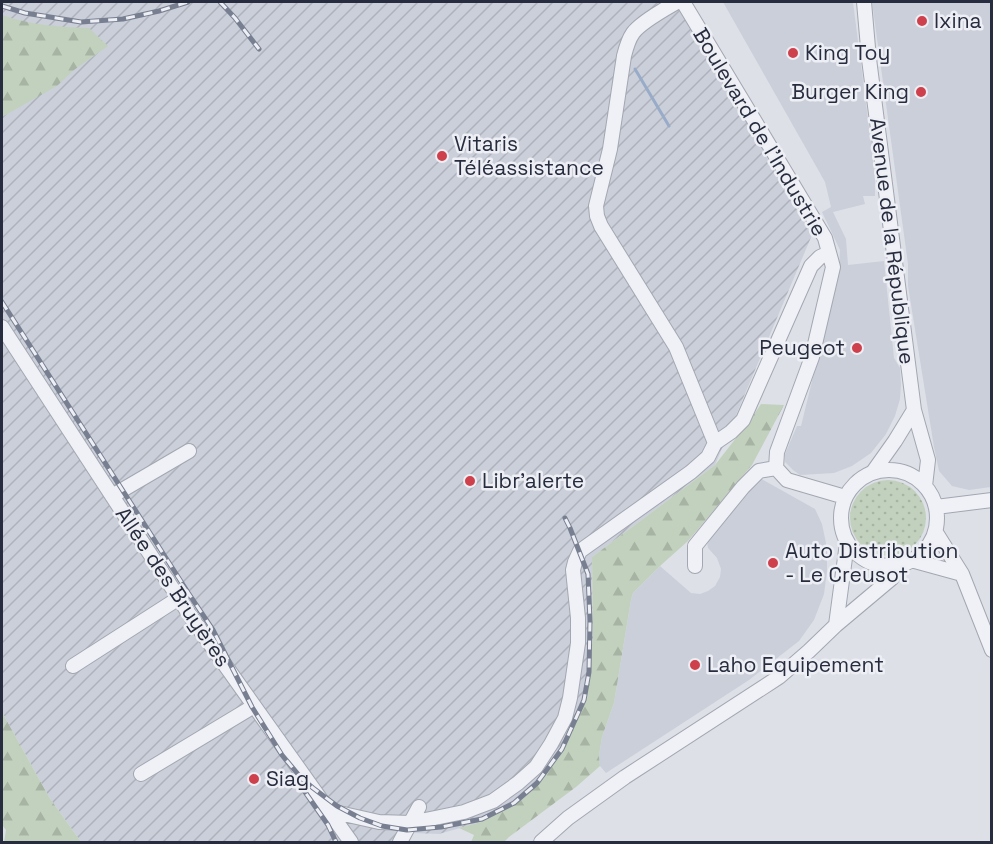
<svg xmlns="http://www.w3.org/2000/svg" width="993" height="844" font-family="'Space Grotesk',sans-serif">
	<style>
		.built { fill: #cbcfd9 }
		.industrial { fill: url(#industrial-furrows) }
		.grass { fill: url(#grass-dots) }
		.forest { fill: url(#forest-firs) }
		.lines { fill: none; stroke-linecap: round; stroke-linejoin: round }
		.stream { stroke: #98abc8; stroke-width: 3 }
		.minor-casing { stroke: #a3a7b1; stroke-width: 16 }
		.minor { stroke: #f0f1f6; stroke-width: 14 }
		.rail-casing { stroke: #777f91; stroke-width: 5 }
		.rail { stroke: #edeff5; stroke-width: 3; stroke-dasharray: 9; stroke-linecap: butt }
		.poi-dot { fill: #ce404b; stroke: #edeff5; stroke-width: 2 }
		.labels { text-anchor: middle; stroke-width: 5; stroke-linejoin: round; paint-order: stroke }
		.poi-label { font-size: 21px; fill: #272d3e; stroke: #edeff5; text-anchor: start }
		.street-label { font-size: 21px; fill: #272d3e; stroke: #edeff5 }
	</style>
	<defs>
		<pattern id="industrial-furrows" width="10" height="10" patternUnits="userSpaceOnUse" patternTransform="scale(1.5)"><rect width="10" height="10" fill="#cbcfd9"/><path d="M-1 1l2-2M0 10L10 0M9 11l2-2" fill="none" stroke="#aeb2bb"/></pattern>
		<pattern id="grass-dots" width="8" height="8" patternUnits="userSpaceOnUse" patternTransform="scale(1.5)"><rect width="8" height="8" fill="#c2d1be"/><path d="M2 2h.1M6 6h.1" fill="none" stroke="#a7b4a4" stroke-width="1.8" stroke-linecap="round"/></pattern>
		<pattern id="forest-firs" width="22" height="20" patternUnits="userSpaceOnUse" patternTransform="scale(1.5)"><rect width="22" height="20" fill="#c2d1be"/><path d="M5 1l3.5 6h-7zM16 11l3.5 6h-7z" fill="#a7b4a4"/></pattern>
	</defs>
	<rect width="100%" height="100%" fill="#dde0e7"/>
	<!-- built -->
	<path class="built" d="M723,2H853L875,174V196H863L865,204L833,212L846,239L848,265L884,261L894,358L900,368L901,384L900,399L895,416L886,434L871,453L852,466L834,473L800,475L793,470L785,462V454L797,426H801L839,271L840,250L822,212L831,207L825,182Z
		M872,2H991V487L969,490L952,486L939,471L934,447L908,286V264Z
		M760,478L815,509L822,524L827,548V571L824,594L814,620L799,641L749,680L606,773L600,766L599,756L602,737L614,703L631,600L633,593L660,566L691,593L700,594L708,591L715,586L720,577L721,569L717,558L708,548L707,542L709,536Z"/>
	<!-- industrial -->
	<path class="industrial" d="M2,2H676L812,235L715,465L592,557L593,638L582,709L559,758L516,804L481,822L439,834L413,833L407,842H81L49,797L2,712Z"/>
	<!-- grass -->
	<path class="grass" d="M850 518a38 38 0 1 1 76 0a38 38 0 1 1-76 0Z"/>
	<!-- forest -->
	<path class="forest" d="M2,15C31,25 58,27 89,28L108,46L74,70L57,86L2,117Z
		M761,404L784,405L752,465L688,541L660,566L633,593L631,600L614,703L602,737L599,756L600,766L576,787L509,837L504,842H471L474,835L459,828L481,822L516,804L559,758L582,709L593,638L592,557L715,465L750,420Z
		M2,712L49,797L81,842H4L6,830L2,825Z"/>
	<g class="lines">
		<!-- stream -->
		<path class="stream" d="M635,69L669,126"/>
		<defs>
			<path id="minor" d="M683,2L825,238L833,267L812,357L777,452L776,468L787,480L845,497
				M864,2L869,59L914,410L928,460L925,486
				M2,327L193,620L351,842
				M715,443L731,432L743,420L811,266L820,257L829,253
				M841 518a48 48 0 1 1 96 0a48 48 0 1 1-96 0Z
				M873,472L895,441L914,410
				M112,496L189,451
				M936,507L992,500
				M935,531L962,574L992,650
				M911,560L962,574
				M695,566V546L743,487L759,471L776,468
				M836,625L847,543
				M73,666L179,598
				M141,774L254,706
				M330,811L379,822L410,823L435,818L464,812L493,801L518,783L536,767L551,744L565,718L570,698L578,643V618L573,570L575,562L580,551L691,472L708,457L715,443L676,347L601,226L597,216L596,206L610,149L624,56C626,48 628,40 633,33C641,22 665,9 677,2
				M400,842L419,807
				M541,842L568,818L625,777L779,677L809,651L836,625L892,578L897,565"/>
		</defs>
		<!-- minor casing -->
		<use href="#minor" class="minor-casing"/>
		<!-- minor -->
		<use href="#minor" class="minor"/>
		<defs>
			<path id="rail" d="M220,2L235,18L259,49
				M2,6L25,13L81,22L123,19L159,11L188,2
				M2,302L189,594L213,630L252,707L282,755L302,779L313,788L337,806L360,818L382,826L407,830L441,827L482,819L514,803L537,783L562,749L584,700L589,672L590,621L588,574L570,528L565,518
				M296,779L328,825L336,842"/>
		</defs>
		<!-- rail casing -->
		<use href="#rail" class="rail-casing"/>
		<!-- rail -->
		<use href="#rail" class="rail"/>
	</g>
	<!-- markers -->
	<g class="poi-dot">
		<circle cx="922" cy="21" r="6"/>
		<circle cx="793" cy="53" r="6"/>
		<circle cx="921" cy="92" r="6"/>
		<circle cx="442" cy="156" r="6"/>
		<circle cx="857" cy="348" r="6"/>
		<circle cx="470" cy="481" r="6"/>
		<circle cx="773" cy="563" r="6"/>
		<circle cx="695" cy="665" r="6"/>
		<circle cx="254" cy="779" r="6"/>
	</g>
	<g class="labels">
		<!-- poi labels -->
		<g class="poi-label">
			<text x="934" y="28">Ixina</text>
			<text x="805" y="60">King Toy</text>
			<text x="909" y="99" text-anchor="end">Burger King</text>
			<text x="454" y="151">Vitaris<tspan x="454" dy="24">Téléassistance</tspan></text>
			<text x="845" y="355" text-anchor="end">Peugeot</text>
			<text x="482" y="488">Libr'alerte</text>
			<text x="785" y="558">Auto Distribution<tspan x="785" dy="24">- Le Creusot</tspan></text>
			<text x="707" y="672">Laho Equipement</text>
			<text x="266" y="786">Siag</text>
		</g>
		<!-- street labels -->
		<g class="street-label">
			<text transform="translate(760 132) rotate(59)" y="7">Boulevard de l'Industrie</text>
			<text transform="translate(892 241) rotate(83)" y="7">Avenue de la République</text>
			<text transform="translate(173 587) rotate(56)" y="7">Allée des Bruyères</text>
		</g>
	</g>
	<!-- border -->
	<rect width="993" height="844" fill="none" stroke="#272d3e" stroke-width="6"/>
</svg>
